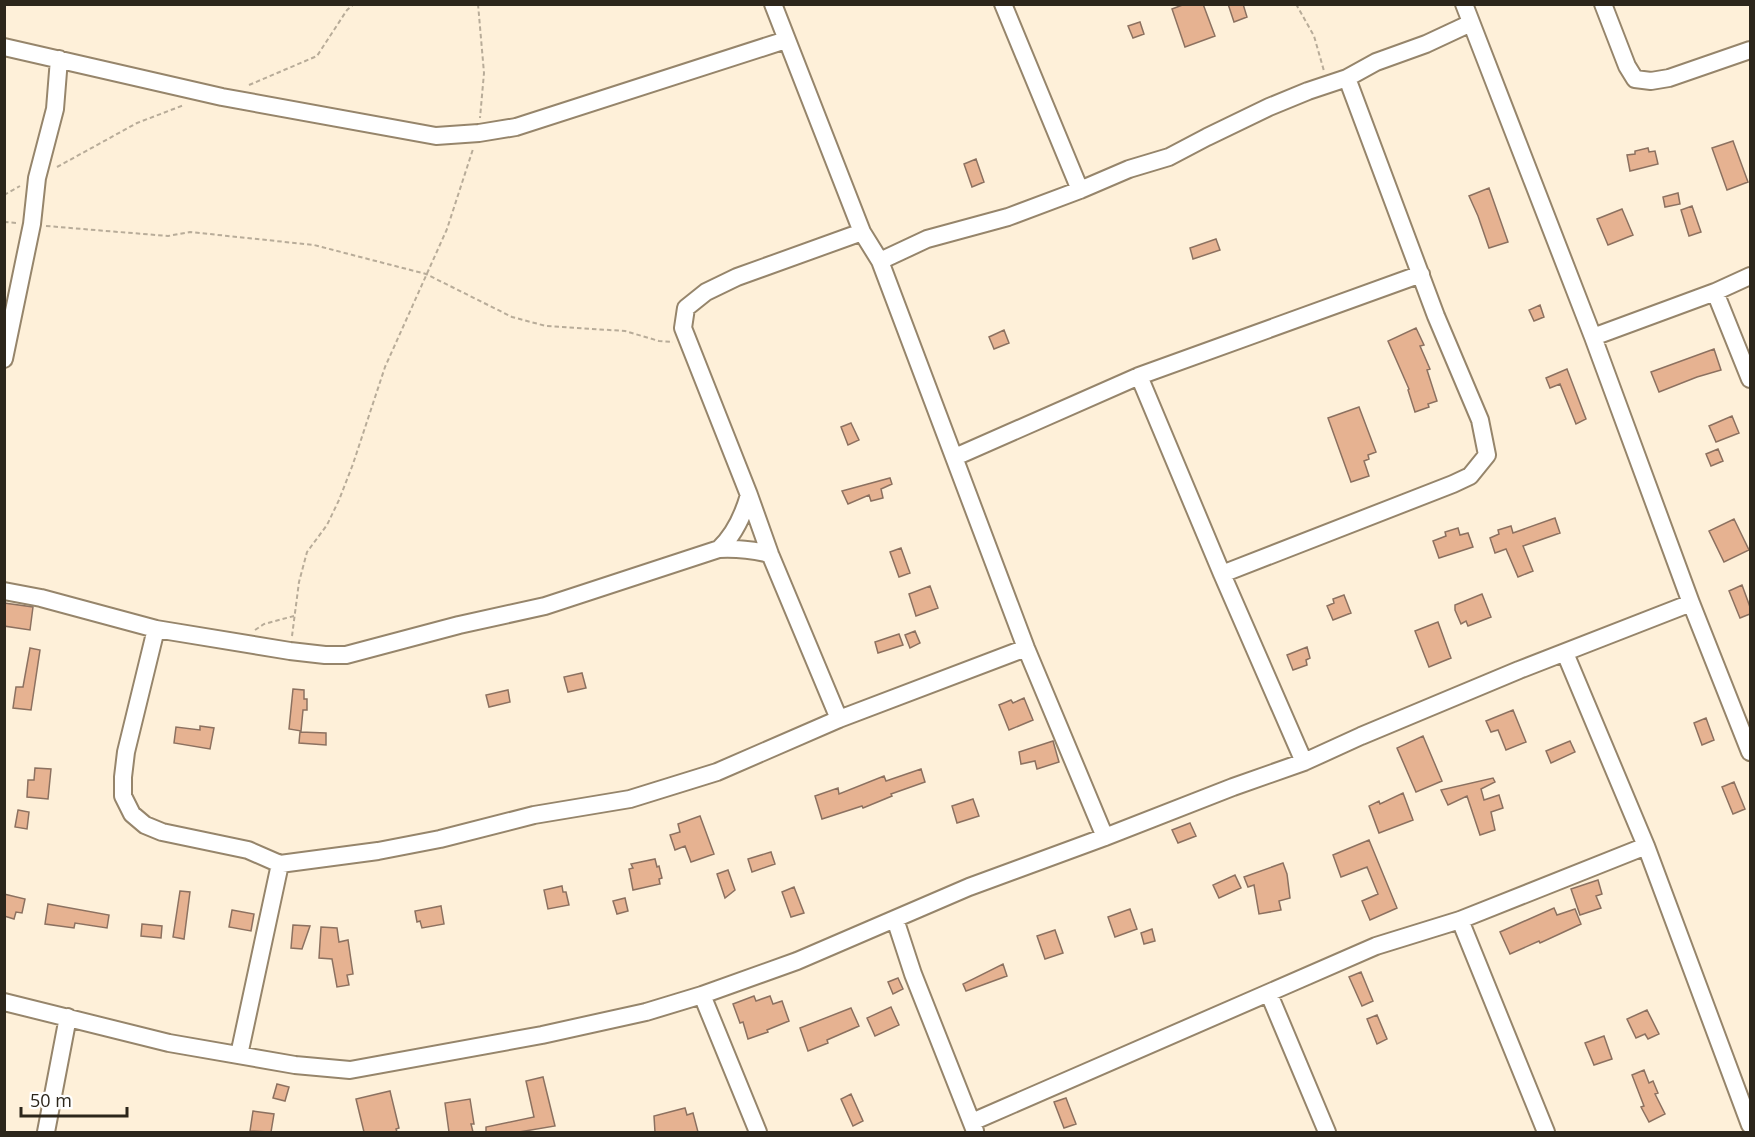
<svg xmlns="http://www.w3.org/2000/svg" width="1755" height="1137" font-family="'Open Sans',sans-serif">
	<style>
		.building { fill: #e6b291; stroke: #8c7160; stroke-width: 1.5 }
		.lines { fill: none; stroke-linecap: round; stroke-linejoin: round }
		.street-casing { stroke: #96856b; stroke-width: 20 }
		.path { stroke: #b8ac99; stroke-width: 2; stroke-dasharray: 4.5 3; stroke-linecap: butt }
		.street { stroke: #fff; stroke-width: 16 }
	</style>
	<rect width="100%" height="100%" fill="#fef0d9"/>
	<!-- building -->
	<path class="building" d="M1185,4H1203L1215,36L1185,47L1172,9Z
		M1228,4H1243L1247,17L1234,22Z
		M1140,22L1144,34L1133,38L1128,26Z
		M1733,141L1748,182L1727,190L1712,148Z
		M1648,148L1649,152L1655,151L1658,164L1630,171L1627,155L1635,154V151Z
		M976,159L984,182L972,187L964,164Z
		M1489,188L1508,242L1489,248L1478,216L1469,196Z
		M1678,193L1680,204L1665,207L1663,197Z
		M1692,206L1701,232L1689,236L1681,210Z
		M1622,209L1633,235L1608,245L1597,219Z
		M1216,239L1220,250L1193,259L1190,248Z
		M1540,305L1544,317L1534,321L1529,310Z
		M1416,328L1424,345L1420,346L1430,369L1427,370L1437,401L1428,404L1429,407L1415,412L1408,390L1409,389L1388,341Z
		M1004,330L1009,343L994,349L989,337Z
		M1714,349L1721,370L1697,377L1659,392L1651,372Z
		M1567,369L1586,419L1576,424L1560,384L1550,388L1546,378Z
		M1359,407L1376,452L1368,455L1369,459L1364,461L1369,476L1351,482L1328,418Z
		M1732,416L1739,433L1716,442L1709,426Z
		M851,423L859,440L848,445L841,427Z
		M1718,449L1723,461L1711,466L1706,454Z
		M890,478L892,484L881,489L883,498L871,501L869,495L848,504L842,491Z
		M1555,518L1560,533L1523,546L1533,571L1518,577L1506,549L1495,553L1490,538L1499,534L1498,530L1511,526L1513,533Z
		M1734,519L1749,550L1724,562L1709,531Z
		M1458,528L1460,535L1468,533L1473,547L1439,558L1433,541L1446,536L1445,532Z
		M901,548L910,573L899,577L890,552Z
		M1742,585L1750,607V614L1740,618L1729,591Z
		M930,586L938,608L916,616L909,594Z
		M1482,594L1491,617L1468,626L1466,621L1461,624L1455,610V605Z
		M1344,595L1351,613L1333,620L1327,606L1334,603L1333,599Z
		M4,603L33,607L30,630L4,626Z
		M1438,622L1451,658L1429,667L1415,631Z
		M915,631L920,643L910,648L905,635Z
		M899,634L903,645L878,653L875,642Z
		M1307,647L1310,658L1306,660L1307,665L1293,670L1287,655Z
		M30,648L40,650L31,710L13,708L16,687H23Z
		M582,673L586,688L568,692L564,677Z
		M293,689L304,690V699H307V710H303L301,731L289,729Z
		M508,690L510,702L489,707L486,695Z
		M1024,698L1033,720L1009,730L999,705L1011,700L1013,703Z
		M1513,710L1526,742L1506,750L1498,730L1491,732L1486,721Z
		M1706,718L1714,740L1702,745L1694,723Z
		M200,726L214,728L210,749L174,743L176,727L200,730Z
		M300,732L326,733V745L299,743Z
		M1423,736L1442,781L1416,792L1397,748Z
		M1053,741L1059,762L1037,769L1035,761L1021,764L1019,752Z
		M1570,741L1575,752L1551,763L1546,751Z
		M35,768L51,769L48,799L27,797L28,780H34Z
		M921,769L925,782L891,794L892,796L863,808L862,806L822,819L815,796L838,788L839,794L884,776L886,781Z
		M1493,778L1495,782L1481,789L1484,800L1499,795L1503,808L1491,812L1495,830L1480,835L1467,796L1448,805L1441,790Z
		M1734,782L1745,809L1733,814L1722,787Z
		M1403,793L1413,820L1379,833L1369,806L1379,801L1380,804Z
		M973,799L979,816L957,823L952,806Z
		M18,810L29,812L27,829L15,827Z
		M700,816L714,854L691,862L685,846L675,850L670,835L680,832L678,824Z
		M1190,823L1196,836L1178,843L1172,830Z
		M1369,840L1397,908L1370,920L1362,901L1378,894L1367,867L1341,877L1333,855Z
		M771,852L775,864L752,872L748,859Z
		M655,859L657,867L659,866L662,878L659,879L660,884L633,890L629,869L633,868L631,864Z
		M1283,863L1287,874L1290,898L1279,901L1281,910L1259,914L1254,885L1248,887L1244,877Z
		M728,870L735,890L725,898L717,874Z
		M1235,875L1241,888L1219,898L1213,885Z
		M1598,880L1602,894L1596,896L1601,908L1580,915L1571,889Z
		M562,886L563,892H566L569,905L548,909L544,890Z
		M794,887L804,913L791,917L782,892Z
		M180,891L190,892L184,939L173,937Z
		M4,894L25,899L22,913L16,912L14,919L4,916Z
		M625,898L628,911L617,914L613,901Z
		M48,904L109,915L107,928L75,923L74,928L45,924Z
		M441,906L444,924L422,928L420,921L417,922L415,911Z
		M1554,908L1557,915L1575,909L1581,924L1540,943L1539,941L1510,954L1500,932Z
		M1130,909L1137,929L1115,937L1108,917Z
		M232,910L254,914L251,931L229,927Z
		M142,924L162,926L161,938L141,936Z
		M293,925L310,926L302,949L291,948Z
		M321,927L337,928L339,942L348,940L353,974L347,975L349,985L337,987L332,959L319,958Z
		M1152,929L1155,941L1144,944L1141,933Z
		M1055,930L1063,953L1045,959L1037,936Z
		M1003,964L1007,976L966,991L963,984Z
		M1361,972L1373,1001L1362,1006L1349,977Z
		M898,978L903,989L893,994L888,982Z
		M754,996L756,1001L770,996L773,1004L782,1001L789,1021L767,1030L768,1032L748,1039L743,1022L740,1023L733,1004Z
		M891,1007L899,1025L875,1036L867,1018Z
		M851,1008L859,1026L827,1040L828,1043L808,1051L800,1028Z
		M1647,1010L1659,1034L1648,1039L1645,1034L1636,1038L1627,1019Z
		M1377,1015L1387,1039L1377,1044L1367,1019Z
		M1604,1036L1612,1059L1594,1065L1585,1043Z
		M1644,1070L1649,1083L1653,1081L1658,1093L1655,1094L1665,1114L1649,1122L1641,1107L1644,1106L1632,1075Z
		M543,1077L555,1126L519,1132H486V1127L534,1117L526,1081Z
		M277,1084L289,1087L285,1101L273,1098Z
		M390,1091L399,1128L396,1129L397,1132H364L356,1099Z
		M851,1094L863,1121L853,1126L841,1099Z
		M1066,1098L1076,1124L1064,1128L1054,1102Z
		M470,1099L474,1124H471L473,1132H449L445,1103Z
		M685,1108L687,1115L693,1113L698,1132H655L654,1116Z
		M253,1111L274,1114L271,1132L250,1131Z"/>
	<g class="lines">
		<defs>
			<path id="street" d="M773,4L862,232L880,261L1026,648L1105,837
				M1003,4L1080,190
				M1464,4L1593,337L1691,603L1750,752
				M1603,4L1627,66L1635,79L1651,81L1669,78L1750,50
				M4,47L222,97L436,136L479,133L516,127L786,40
				M880,261L927,239L1008,217L1080,190L1129,169L1169,157L1207,137L1269,107L1308,91L1347,78L1376,62L1426,44L1471,23
				M1715,292L1750,379
				M1593,337L1715,292L1750,276
				M4,359L32,224L37,178L55,109L59,59
				M1139,376L1222,574L1304,762
				M955,457L1139,376L1421,274
				M719,549C735,534 743,516 749,495
				M1222,574L1453,484L1470,476L1487,455L1480,420L1436,316L1347,78
				M4,591L41,598L156,629L290,651L325,655H346L459,625L545,606L719,549C737,548 753,550 770,554
				M156,629L126,752L123,777V796L132,814L145,825L162,832L248,850L280,864L378,851L440,839L534,815L630,799L717,772L839,719L1026,648
				M1565,653L1646,846L1750,1125
				M839,719L770,554L749,495L683,328L686,308L706,292L737,277L862,232
				M895,919L913,974L975,1131
				M1460,920L1546,1132
				M1269,994L1327,1132
				M702,995L758,1132
				M4,1002L169,1043L295,1065L350,1070L542,1035L646,1012L702,995L797,961L969,887L1105,837L1233,787L1304,762L1361,736L1519,670L1691,603
				M239,1055L280,864
				M972,1122L1376,946L1460,920L1646,846
				M46,1132L68,1017"/>
		</defs>
		<!-- street casing -->
		<use href="#street" class="street-casing"/>
		<!-- path -->
		<path class="path" d="M478,4L484,73L480,118
			M1296,4L1314,36L1324,71
			M249,85L317,56L347,10L354,4
			M57,167L137,123L184,105
			M4,195L20,186
			M4,222L17,223
			M46,226L168,236L190,232L314,245L426,274L512,317L546,326L625,331L659,341L673,342
			M255,630L264,624L294,616
			M292,636L299,582L307,552L327,525L339,500L353,464L385,367L447,229L473,149"/>
		<!-- street -->
		<use href="#street" class="street"/>
	</g>
	<!-- border -->
	<rect width="1755" height="1137" fill="none" stroke="#2c261b" stroke-width="12"/>
	<!-- scale -->
	<path d="M21 1107v9h106v-9" fill="none" stroke="#2c261b" stroke-width="3"/>
	<text x="30" y="1107" font-size="18" fill="#2c261b" stroke="#ffffff" stroke-width="4.5" paint-order="stroke">50 m</text>
</svg>
